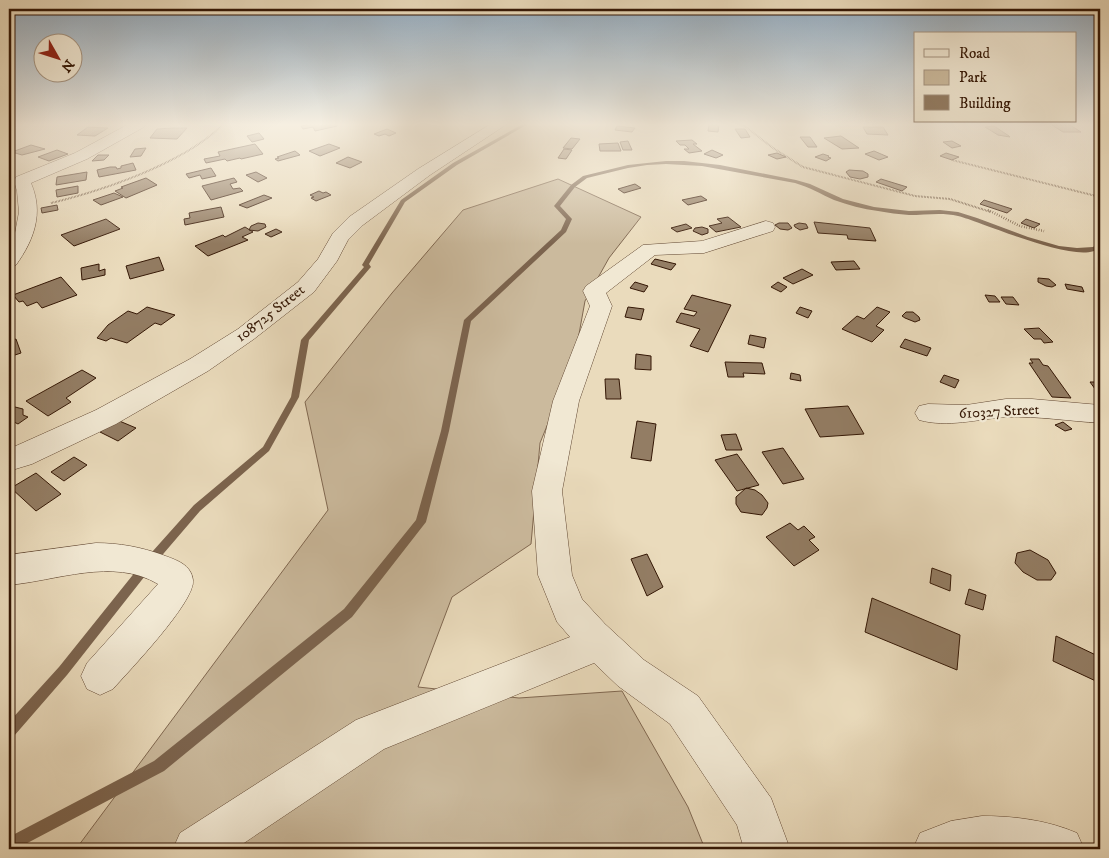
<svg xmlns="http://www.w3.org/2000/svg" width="1109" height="858" font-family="'IM FELL DW Pica',serif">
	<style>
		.green { fill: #cbba9d; stroke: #806851 }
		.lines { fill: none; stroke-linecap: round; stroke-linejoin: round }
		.stream { fill: #7c644e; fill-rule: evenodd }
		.building { fill: #937d64; stroke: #341705 }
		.minor-casing { stroke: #624833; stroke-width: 1 }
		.path-far1 { stroke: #341705; stroke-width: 2; stroke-dasharray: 0.5 1; stroke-linecap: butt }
		.path { stroke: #341705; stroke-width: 2.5; stroke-dasharray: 0.5 2; stroke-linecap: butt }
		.minor { fill: #f1e8d3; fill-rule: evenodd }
		.labels { text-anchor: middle; stroke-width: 4.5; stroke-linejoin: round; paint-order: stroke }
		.street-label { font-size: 15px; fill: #341705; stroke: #f1e8d3 }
	</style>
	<rect width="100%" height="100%" fill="#eadbbc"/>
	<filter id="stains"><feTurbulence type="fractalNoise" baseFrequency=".004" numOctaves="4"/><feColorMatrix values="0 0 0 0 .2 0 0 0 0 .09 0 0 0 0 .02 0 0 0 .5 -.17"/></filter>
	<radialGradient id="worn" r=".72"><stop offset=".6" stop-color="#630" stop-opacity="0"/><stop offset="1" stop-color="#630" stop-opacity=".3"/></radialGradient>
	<!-- green -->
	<path class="green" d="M558,179L641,217L609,258L585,301L577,345L564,384L540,443L531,544L452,597L418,687L519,698L622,691L688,807L705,849H76L328,510L305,402L392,293L463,210Z"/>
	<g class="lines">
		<!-- stream -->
		<path class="stream" d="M523,124H528L457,165L405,202L369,264L371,267L370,268L309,340L299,397L269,451L200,511L152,567L67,675L14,736L9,737V722L59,667L144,561L194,505L263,447L291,397L301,340L364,267L362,265L401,200L453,163Z
			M666,161H684L720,165L796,180L810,184L843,199L874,207L909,211L940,210L958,212L977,218L1028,237L1059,246L1077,248L1093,247L1100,241V247C1083,268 983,222 958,216C942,212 925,215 909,215C899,214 888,213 878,211C863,209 848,205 834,200C821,194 809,187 795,183L702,166L666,164L647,165L628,168L587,178L575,187L560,206L572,219L566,232L471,321L449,431L426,522L352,617L164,771L16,849H9V837L154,761L344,609L416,520L441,431L464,320L561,230L566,219L554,206L571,185L583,176L628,165Z"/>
	</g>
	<!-- building -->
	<path class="building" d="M313,124H337V126L315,131L313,127L303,129L301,126Z
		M709,124H719L718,132L708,131Z
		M1052,125H1070L1081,132H1063Z
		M617,126L635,128L632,132L615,130Z
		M994,126L1009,136L1010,137L998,135L985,127Z
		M88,127L108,128L95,136L77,135Z
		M863,127H883L888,135L867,134Z
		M173,128H187L177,139L150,138L157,129Z
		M387,129L396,133L389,136L385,134L379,136L374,134Z
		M735,129H745L750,137L741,138Z
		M259,133L264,139L252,142L247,136Z
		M841,136L859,148L842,149L824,138Z
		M800,137H810L817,147H808Z
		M571,138L580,139L572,149L563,148Z
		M692,140L697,144H693L702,151L689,153L684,149H689L685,145H680L676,141Z
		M628,141L632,150H623L620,142Z
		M952,141L961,146L952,148L943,142Z
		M618,143L621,151H600L599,144Z
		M255,144L263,154L241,159L240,158L227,161L225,159L206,163L204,159L220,156L218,152Z
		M329,144L340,148L320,156L309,151Z
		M31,145L45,149L22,155L12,152Z
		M146,148L141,156L130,157L135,149Z
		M564,149L572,150L566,159L558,158Z
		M57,150L68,154L49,161L38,157Z
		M712,150L723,155L716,158L704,154Z
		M295,151L300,155L278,161L275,159L279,158L277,157Z
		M874,151L888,157L879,160L865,154Z
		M777,153L786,157L777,159L768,155Z
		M946,153L959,157L952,160L940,156Z
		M823,154L829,156L828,157L831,158L826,161L815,157Z
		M98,155H109L104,160L92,161Z
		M348,157L362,162L350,168L336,163Z
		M133,163L136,170L99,177L97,170L110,167H116L117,169L121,168V166Z
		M211,168L216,176L202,179L200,175L189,178L186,174Z
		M849,170L863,171L868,174V177L860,179L850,177L846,172Z
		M87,172L86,180L56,185L57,177Z
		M256,172L267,178L258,182L246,175Z
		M146,178L157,185L126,198L115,191L123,188L121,187Z
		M234,178L237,182L230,184L233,189L240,188L243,191L211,200L202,186Z
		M881,179L907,187L902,191L876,182Z
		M635,184L641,188L624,193L618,189Z
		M78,186V193L57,197L56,190Z
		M319,191L323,193L326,192L331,195L316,201L311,198L314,197L310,195Z
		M114,193L123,197L101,205L93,200Z
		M264,195L272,198L247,208L239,205Z
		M701,196L707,200L688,205L682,200Z
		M984,200L1012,209L1007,213L980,204Z
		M57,205L58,210L42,213L41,208Z
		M221,207L224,217L185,225L184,219L190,218L189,213Z
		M728,217L741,227L716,232L709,226L722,223L717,219Z
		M106,219L120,229L74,246L61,235Z
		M1026,219L1040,224L1034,228L1021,223Z
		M814,222L870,228L876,241L848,239L847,235L818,233Z
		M258,223L265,224L266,227L258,231L249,230L251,226Z
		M779,223H788L792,228L788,230L780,229L775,225Z
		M799,223L806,224L808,228L800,230L795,227L794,225Z
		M686,224L692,228L677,232L671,228Z
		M245,227L253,232L242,237L248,240L208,256L195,246L223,235L225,237Z
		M702,227L708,229V233L702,235L693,231L695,228Z
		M276,229L282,232L271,237L265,234Z
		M159,257L164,270L130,279L126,266Z
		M655,259L676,264L671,270L651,264Z
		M854,261L860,269L836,270L831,262Z
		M99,264V271L105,269V275L82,280L81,268Z
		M802,269L813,275L793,284L783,278Z
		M61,277L77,295L42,308L37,302L27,306L23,301L19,302L13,295Z
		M1038,278L1049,279L1056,285L1052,287L1046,286L1038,282Z
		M635,282L648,286L644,292L630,288Z
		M778,282L787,287L781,292L771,287Z
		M1065,284L1082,287L1084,292L1067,289Z
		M692,295L731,305L708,352L690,346L700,329L676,322L681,313L694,316L697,312L684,309Z
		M985,295L995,296L1000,302H989Z
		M1001,297H1013L1019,305L1006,304Z
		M147,307L175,315L161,325L155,323L127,343L111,338L106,341L97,338L108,325L128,311L137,314Z
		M628,307L644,309L641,320L625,317Z
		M800,307L812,311L808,318L796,313Z
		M877,307L890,312L876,326L884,330L872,342L842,329L857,316L864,319Z
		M906,312H913L919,317L920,320L915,322L905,318L902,316Z
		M1039,328L1053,342L1044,343L1041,339H1034L1024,329Z
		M750,335L766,338L764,348L748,344Z
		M16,339L21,353L9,357V341Z
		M905,339L931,348L927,356L900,347Z
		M636,354L651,356V370L635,369Z
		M1030,359H1039L1043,365L1048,366L1071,398L1052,397L1029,363H1033Z
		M725,362L762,363L765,374L743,373L744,377H728Z
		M82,370L96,378L66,398L71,402L48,416L26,401Z
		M791,373L800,375L801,381L790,379Z
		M944,375L959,380L955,388L940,382Z
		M605,379H619L621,399H606Z
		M1090,382H1100V393H1098Z
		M848,406L864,434L820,437L805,409Z
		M15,407L23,409V415L28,417L18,424L14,422L9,424V409Z
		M117,420L136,428L118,441L100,432Z
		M637,421L656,424L651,461L631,458Z
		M1063,422L1072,429L1065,431L1055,425Z
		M736,434L742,450H726L721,435Z
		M783,448L804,479L783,484L762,452Z
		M737,454L759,485L737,491L715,460Z
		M74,457L87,465L64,481L51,472Z
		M36,473L61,494L36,511L11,488Z
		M746,488L755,490L762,495L768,503L767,508L762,515L741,512L736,504V497Z
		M790,523L798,530L804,526L815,537L809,540L819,550L794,566L766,537Z
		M1030,550L1048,560L1056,573L1051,580H1037L1023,572L1015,563L1017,553Z
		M647,554L663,587L647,596L631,559Z
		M932,568L951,575L950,591L930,583Z
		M969,589L986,595L983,610L965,604Z
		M872,598L960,635L957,670L865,632Z
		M1056,636L1100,657V683L1053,661Z"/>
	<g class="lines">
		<defs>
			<path id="minor" d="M129,124H146L144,127L87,159L31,183C44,213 34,240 16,265L9,267V246L15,233L19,212L17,191L14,181L16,177L75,153Z
				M491,124H507L430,175L363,225L348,240L337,261L314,292L254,339L208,371L116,424L32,464L9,471V449L96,410L190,359L238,329L298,282L318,259L333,233L349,217L418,169Z
				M766,221L773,223L775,227L773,231L704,253L655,255L606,293L612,306L579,401L562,491L572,575L582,599L605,624L644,660L698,696L771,798L790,849H744L737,825L670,724L618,686L594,663L384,749L235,849H173L180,833L356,720L570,637L557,622L538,575L532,491L553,401L590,306L583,291L586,286L643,245L702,241Z
				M1006,399H1032L1100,405V423C1069,421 1038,416 1007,417C977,419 948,428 919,420L915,413L919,406L928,404L966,405Z
				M96,543C119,543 141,547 163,555C176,560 191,564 193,580C196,601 129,671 113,689L100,695L87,689L81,676L87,663L158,584C113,557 56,581 9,585V555Z
				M982,816C1014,816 1047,820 1077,833L1084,849H913L920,833L951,821Z"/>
		</defs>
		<!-- minor casing -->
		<use href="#minor" class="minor-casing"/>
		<!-- path-far1 -->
		<path class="path-far1" d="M742,124L773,148L803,167L915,196L950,199L991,212
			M952,160L1100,197
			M51,203C102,191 187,162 223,124"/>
		<!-- path -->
		<path class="path" d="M988,210L1020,226L1044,231"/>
		<!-- minor -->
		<use href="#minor" class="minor"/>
	</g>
	<!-- sky -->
	<linearGradient id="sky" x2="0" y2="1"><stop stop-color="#90a9be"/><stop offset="0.51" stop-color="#f6efe1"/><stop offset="1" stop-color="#f6efe1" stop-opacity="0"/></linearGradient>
	<rect width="1109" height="244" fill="url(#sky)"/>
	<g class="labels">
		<!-- street labels -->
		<g class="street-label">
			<text transform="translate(270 313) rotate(-38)" y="5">108725 Street</text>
			<text transform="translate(999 411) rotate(-3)" y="5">610327 Street</text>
		</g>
	</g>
	<!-- margin -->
	<rect width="1109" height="858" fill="none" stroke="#eadbbc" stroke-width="30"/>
	<rect x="10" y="10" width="1089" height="838" fill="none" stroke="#341705" stroke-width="2.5"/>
	<rect x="15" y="15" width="1079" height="828" fill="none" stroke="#341705"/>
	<!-- legend -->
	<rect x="914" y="32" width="162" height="90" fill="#f1e8d3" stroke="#a59481"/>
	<rect x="924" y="49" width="25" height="8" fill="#f1e8d3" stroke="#a59481"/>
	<text x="959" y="58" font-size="15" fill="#341705">Road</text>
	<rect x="924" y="70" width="25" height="15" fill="#cbba9d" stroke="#a59481"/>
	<text x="959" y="82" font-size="15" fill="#341705">Park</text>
	<rect x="924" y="95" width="25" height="15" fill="#937d64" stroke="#a59481"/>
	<text x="959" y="108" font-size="15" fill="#341705">Building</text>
	<!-- north arrow -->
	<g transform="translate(58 58) rotate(129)"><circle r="24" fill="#f1e8d3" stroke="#a59481"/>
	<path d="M0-4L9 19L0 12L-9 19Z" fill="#8f2418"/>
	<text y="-8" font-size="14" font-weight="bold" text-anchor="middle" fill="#341705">N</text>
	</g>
	<rect width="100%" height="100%" filter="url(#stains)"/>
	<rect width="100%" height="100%" fill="url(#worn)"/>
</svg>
